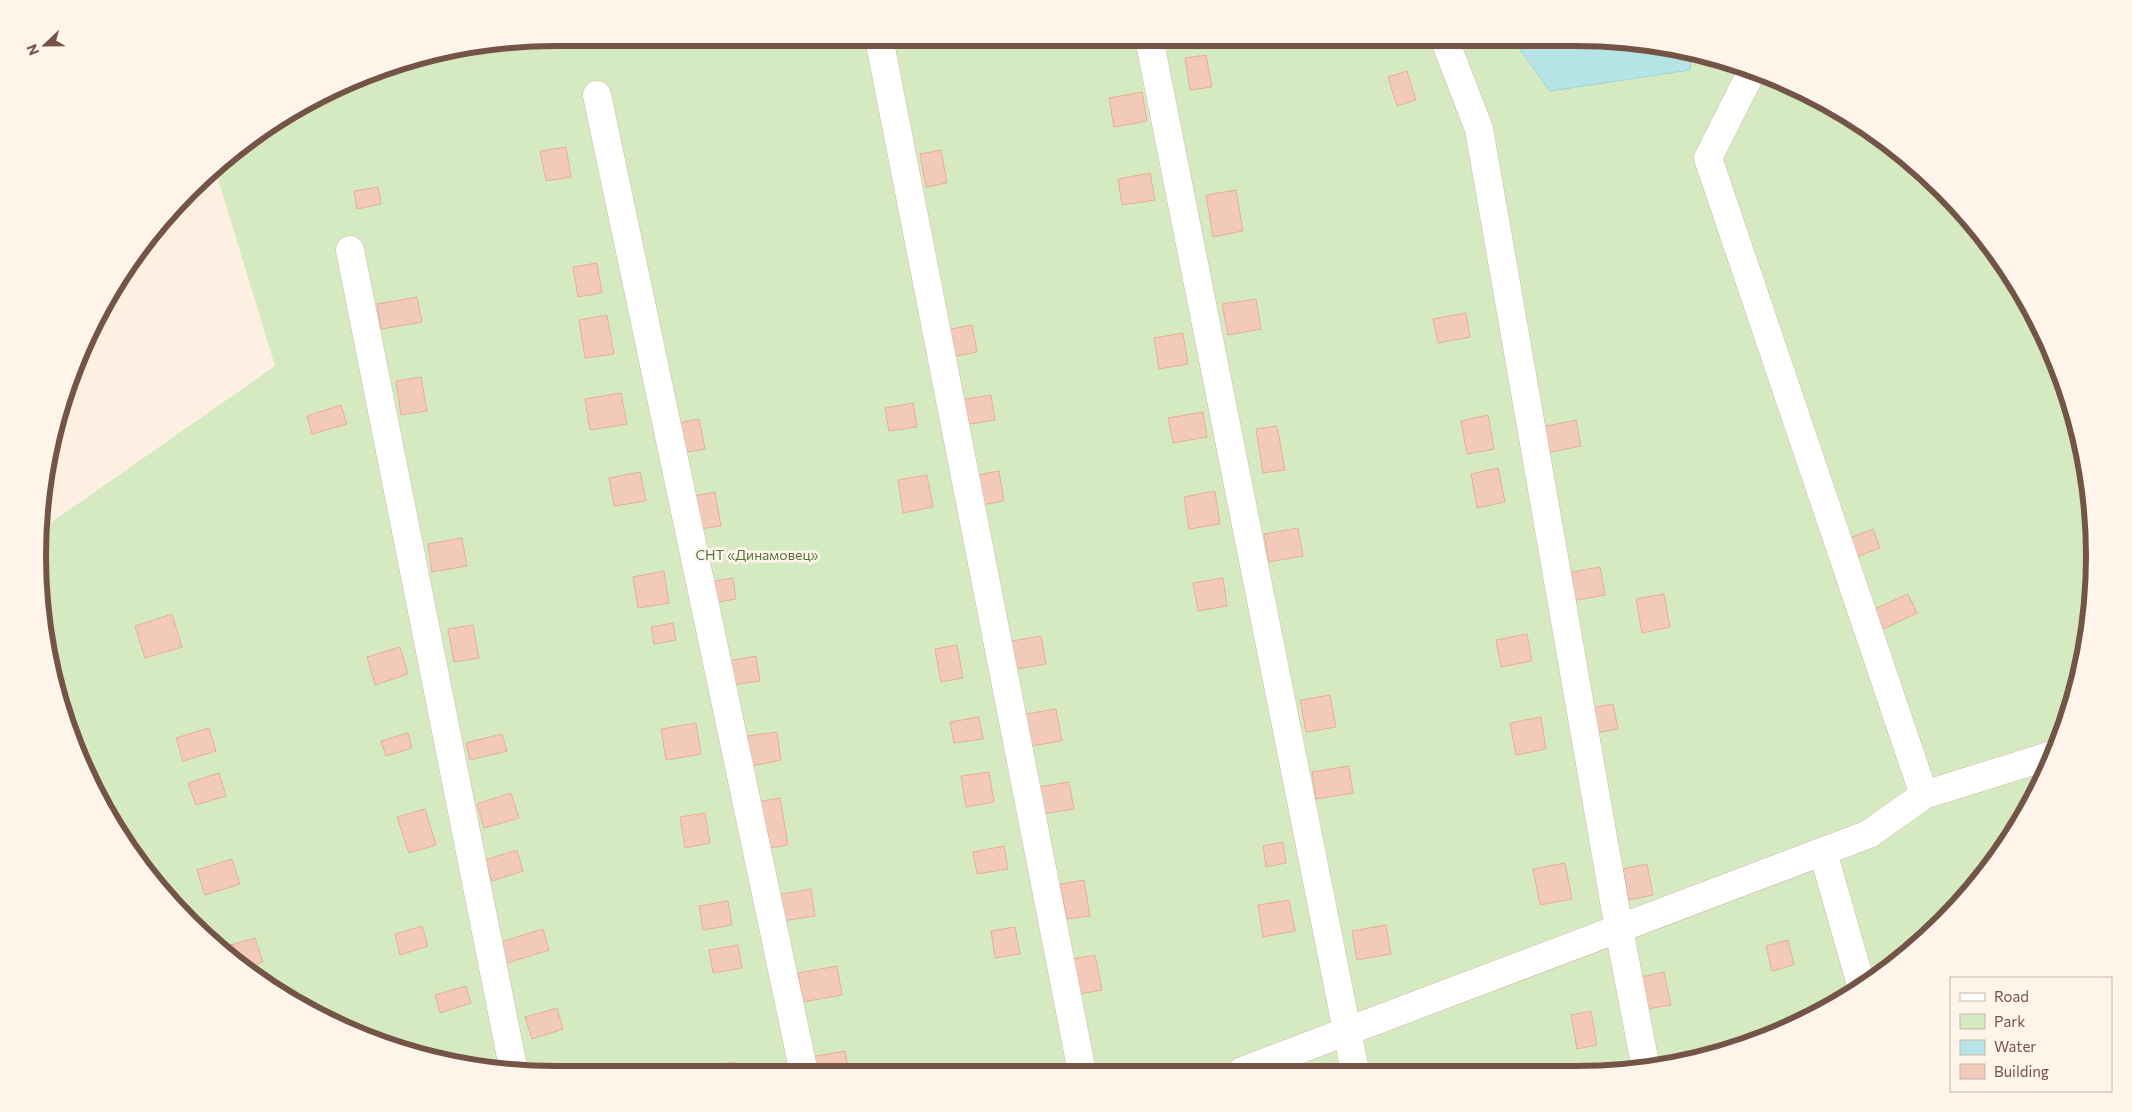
<svg xmlns="http://www.w3.org/2000/svg" width="2132" height="1112" font-family="Commissioner,sans-serif">
	<style>
		.green { fill: #d6eac1 }
		.water { fill: #b6e4e6; stroke: #9cd5d8 }
		.building { fill: #f3cab9; stroke: #e5af99 }
		.lines { fill: none; stroke-linecap: round; stroke-linejoin: round }
		.minor-casing { stroke: #d0b8ac; stroke-width: 29 }
		.minor { stroke: #fff; stroke-width: 28 }
		.labels { text-anchor: middle; stroke-width: 5; stroke-linejoin: round; paint-order: stroke }
		.park-label { font-size: 14px; fill: #53753d; stroke: #fff4e9 }
		.rim { fill: none; stroke: #755448; stroke-width: 6 }
	</style>
	<rect width="100%" height="100%" fill="#fdf0e2"/>
	<!-- green -->
	<path class="green" d="M556,38L1610,39L1710,55L1806,91L1892,145L1966,214L2025,297L2067,390L2090,489L2093,590L2077,690L2041,786L1966,898L1864,987L1774,1035L1644,1070L522,1073L422,1057L326,1021L241,968L189,922L125,844L91,785L55,690L42,623L39,531L275,366L215,169C280,107 366,67 453,48C486,41 523,41 556,38Z"/>
	<!-- water -->
	<path class="water" d="M1512,39H1610L1691,52L1690,70L1550,91Z"/>
	<!-- building -->
	<path class="building" d="M1111,38H1129L1130,45L1112,48Z
		M1206,55L1212,87L1190,90L1185,58Z
		M1407,71L1416,100L1397,106L1388,77Z
		M1142,92L1147,121L1114,127L1109,98Z
		M566,147L571,177L546,181L540,151Z
		M941,150L947,183L926,187L920,154Z
		M1150,173L1155,200L1122,205L1118,179Z
		M378,187L381,204L357,209L354,191Z
		M1236,190L1243,231L1213,237L1206,195Z
		M597,263L602,293L578,297L573,267Z
		M417,297L422,322L381,329L377,304Z
		M1256,299L1261,329L1228,335L1222,304Z
		M1466,313L1470,337L1438,343L1433,319Z
		M607,315L614,354L585,358L579,320Z
		M972,325L977,352L951,357L946,330Z
		M1183,333L1188,364L1159,369L1154,338Z
		M421,377L427,411L401,415L396,381Z
		M621,393L627,424L590,430L585,399Z
		M991,395L995,420L964,425L960,400Z
		M913,403L917,427L889,431L885,408Z
		M341,405L347,424L312,434L307,416Z
		M1203,412L1207,437L1173,443L1168,418Z
		M1488,415L1494,449L1467,454L1461,421Z
		M699,419L705,449L683,453L678,423Z
		M1576,420L1581,446L1546,453L1542,427Z
		M1277,426L1285,470L1263,473L1256,429Z
		M1498,468L1505,502L1477,508L1471,474Z
		M999,471L1004,501L981,505L977,475Z
		M640,472L646,501L614,506L609,478Z
		M927,475L933,507L903,513L898,480Z
		M1215,491L1220,524L1189,529L1184,497Z
		M715,492L721,526L699,529L693,496Z
		M1298,528L1303,556L1269,562L1264,534Z
		M1873,529L1880,548L1851,559L1844,540Z
		M462,538L467,566L432,572L428,544Z
		M1600,567L1605,595L1572,601L1566,573Z
		M664,571L669,603L638,608L633,577Z
		M733,578L736,599L713,603L709,582Z
		M1223,578L1227,606L1198,611L1193,583Z
		M1664,594L1670,627L1642,633L1636,599Z
		M1908,594L1917,613L1881,630L1872,610Z
		M172,614L182,647L145,658L135,626Z
		M673,623L676,640L654,644L651,627Z
		M473,625L479,658L454,662L448,629Z
		M1527,634L1532,661L1501,667L1496,640Z
		M1041,636L1046,664L1011,670L1006,642Z
		M957,645L963,678L941,682L935,649Z
		M400,647L408,674L375,685L367,657Z
		M756,656L760,681L732,685L728,661Z
		M1330,695L1336,727L1306,732L1300,700Z
		M1613,704L1618,729L1590,734L1586,709Z
		M1056,709L1062,741L1025,747L1020,715Z
		M979,717L983,739L954,743L950,722Z
		M1541,717L1546,749L1516,755L1510,723Z
		M696,723L701,754L666,760L661,729Z
		M209,728L216,751L183,761L176,738Z
		M777,732L781,760L752,766L747,736Z
		M408,733L412,748L386,756L381,741Z
		M502,734L507,751L470,760L466,743Z
		M1349,766L1353,793L1316,799L1312,772Z
		M989,772L994,802L966,807L961,776Z
		M219,773L226,796L196,805L188,783Z
		M1069,782L1074,809L1043,814L1038,787Z
		M511,793L519,818L484,828L477,804Z
		M780,798L788,845L764,849L756,802Z
		M425,809L436,845L409,853L397,817Z
		M705,813L710,843L685,848L680,817Z
		M1283,842L1286,863L1266,867L1263,846Z
		M1004,846L1008,869L977,874L973,852Z
		M517,850L523,871L492,881L485,860Z
		M232,859L240,884L205,895L197,870Z
		M1565,863L1572,899L1540,905L1533,869Z
		M1647,864L1653,895L1629,900L1623,869Z
		M1084,880L1090,916L1067,919L1060,884Z
		M811,889L815,916L782,921L777,895Z
		M1289,900L1295,931L1263,937L1258,905Z
		M728,901L732,925L703,930L699,906Z
		M1386,925L1391,954L1357,960L1352,931Z
		M422,926L428,946L400,955L395,934Z
		M1015,927L1020,954L995,958L991,931Z
		M543,929L549,950L504,964L497,943Z
		M255,938L263,962L242,969L221,950L220,948Z
		M1788,940L1794,965L1772,971L1766,946Z
		M738,945L742,968L713,973L709,950Z
		M1095,955L1102,990L1079,994L1072,959Z
		M837,966L842,995L803,1002L798,973Z
		M1664,972L1671,1005L1647,1009L1641,977Z
		M466,986L471,1003L440,1013L435,995Z
		M557,1008L563,1029L532,1039L525,1017Z
		M1591,1011L1597,1045L1577,1049L1571,1015Z
		M845,1051L849,1072L813,1073L810,1057Z
		M1680,1056L1681,1060L1661,1066L1660,1060Z
		M735,1062L737,1073H713L712,1066Z"/>
	<g class="lines">
		<defs>
			<path id="minor" d="M879,38L1082,1072
				M1149,38L1355,1071
				M1444,38L1479,129L1619,929L1646,1069
				M1752,71L1708,158L1924,795
				M597,95L804,1073
				M350,250L514,1072
				M1823,852L1862,988
				M1242,1071L1869,834L1924,795L2052,755"/>
		</defs>
		<!-- minor casing -->
		<use href="#minor" class="minor-casing"/>
		<!-- minor -->
		<use href="#minor" class="minor"/>
	</g>
	<g class="labels">
		<!-- park labels -->
		<g class="park-label">
			<text x="757" y="560">СНТ «Динамовец»</text>
		</g>
	</g>
	<!-- crop -->
	<path d="M0 0H2132V1112H0ZM556 46H1576A510 510 0 0 1 2086 556V556A510 510 0 0 1 1576 1066H556A510 510 0 0 1 46 556V556A510 510 0 0 1 556 46Z" fill="#fff4e9" fill-rule="evenodd"/>
	<path class="rim" d="M556 46H1576A510 510 0 0 1 2086 556V556A510 510 0 0 1 1576 1066H556A510 510 0 0 1 46 556V556A510 510 0 0 1 556 46Z"/>
	<!-- legend -->
	<rect x="1950" y="977" width="162" height="115" fill="#fff4e9" stroke="#c8b4a9"/>
	<rect x="1960" y="993" width="25" height="8" fill="#ffffff" stroke="#c8b4a9"/>
	<text x="1994" y="1002" font-size="15" fill="#755448">Road</text>
	<rect x="1960" y="1014" width="25" height="15" fill="#d6eac1" stroke="#c8b4a9"/>
	<text x="1994" y="1027" font-size="15" fill="#755448">Park</text>
	<rect x="1960" y="1040" width="25" height="15" fill="#b6e4e6" stroke="#c8b4a9"/>
	<text x="1994" y="1052" font-size="15" fill="#755448">Water</text>
	<rect x="1960" y="1064" width="25" height="15" fill="#f3cab9" stroke="#c8b4a9"/>
	<text x="1994" y="1077" font-size="15" fill="#755448">Building</text>
	<!-- north arrow -->
	<g transform="translate(45 45) rotate(248)" stroke="#fff4e9" stroke-width="4" paint-order="stroke">
	<path d="M0-4L9 19L0 12L-9 19Z" fill="#755448"/>
	<text y="-8" font-size="14" font-weight="bold" text-anchor="middle" fill="#755448">N</text>
	</g>
</svg>
